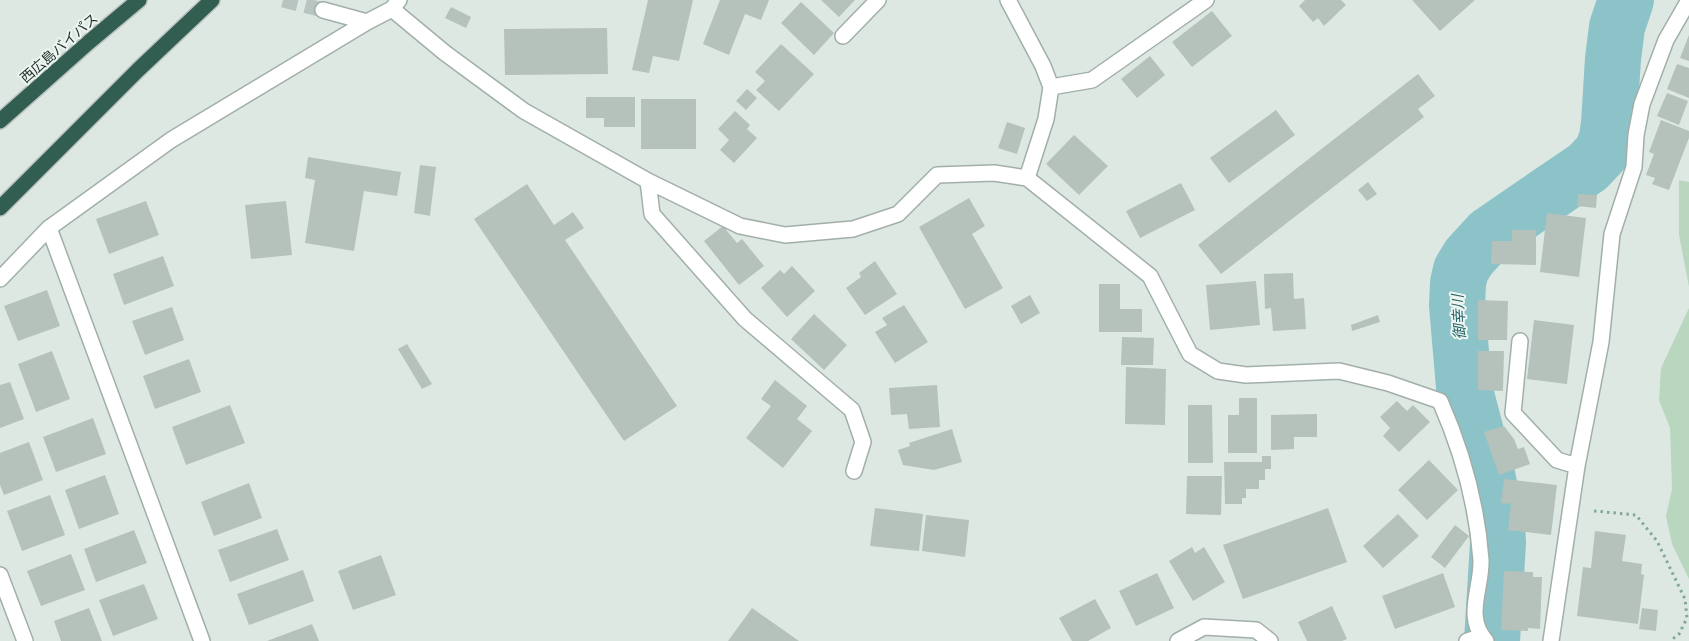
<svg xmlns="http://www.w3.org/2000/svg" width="1689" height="641" font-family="Rubik,'Noto Sans JP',sans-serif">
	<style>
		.green { fill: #b9d7be }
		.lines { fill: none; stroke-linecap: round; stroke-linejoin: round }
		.river { stroke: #8bc3c8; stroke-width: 56 }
		.building { fill: #b4c2bb }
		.minor-tunnel { stroke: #b8c4bf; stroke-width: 15; stroke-dasharray: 15 8; stroke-linecap: butt }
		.minor-casing { stroke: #a2afa9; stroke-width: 18 }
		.highway-casing { stroke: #bcc2c0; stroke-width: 18 }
		.path { stroke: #82a899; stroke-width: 3; stroke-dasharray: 2.5 4; stroke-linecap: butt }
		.minor { stroke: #fff; stroke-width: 15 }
		.highway { stroke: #315e51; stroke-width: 15 }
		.labels { text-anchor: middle; stroke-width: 4; stroke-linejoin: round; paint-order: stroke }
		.street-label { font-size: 14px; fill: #21352e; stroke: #eef5f1 }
		.water-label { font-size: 15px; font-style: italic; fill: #23646a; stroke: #eef5f1 }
	</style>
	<rect width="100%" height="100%" fill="#dee8e3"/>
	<!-- green -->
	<path class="green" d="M1679,180L1689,182V287L1679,235Z
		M1689,308V579L1672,544L1666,516L1672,489L1670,428L1659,400L1661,368Z"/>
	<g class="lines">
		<!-- river -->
		<path class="river" d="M1492,641L1498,543L1497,524L1487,474L1464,387L1457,305L1458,283L1461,270L1469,257L1490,234L1588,167L1602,152L1607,138L1609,123L1613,59L1617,27L1626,0"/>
	</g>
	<!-- building -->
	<path class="building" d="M648,0H693L679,61L653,56L649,73L632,70Z
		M720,0H769L761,20L745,14L729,55L703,44Z
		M821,0H855L839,17Z
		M1305,0H1341L1346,5L1324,26L1318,18L1313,22L1299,6Z
		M1412,0H1475L1440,31Z
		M801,2L834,33L814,55L781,23Z
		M451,7L471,17L466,28L445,18Z
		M1212,11L1232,36L1192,67L1172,42Z
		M607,28L608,74L505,75L504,29Z
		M1689,35V61L1680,58Z
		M781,44L814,74L779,111L756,90L765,81L755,72Z
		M1150,56L1165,75L1137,98L1121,79Z
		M1677,64L1689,68V98L1667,89Z
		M1418,74L1435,96L1418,109L1424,117L1221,274L1198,245Z
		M747,89L757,98L746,110L736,101Z
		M1667,93L1688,101L1679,125L1657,116Z
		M586,97H635V127H604V118H586Z
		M641,99H696V149H641Z
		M1276,110L1295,135L1229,183L1210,158Z
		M735,111L750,125L747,129L757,138L734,163L720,150L729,140L718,129Z
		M1661,120L1689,131V138L1669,190L1652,184L1655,178L1646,175L1654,154L1649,152Z
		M1007,122L1025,128L1017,154L998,148Z
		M1074,135L1108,166L1079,195L1046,164Z
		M308,157L401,172L397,196L364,191L354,251L305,243L315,180L305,178Z
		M420,165L436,167L430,216L414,213Z
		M1368,182L1377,194L1367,201L1358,190Z
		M1181,183L1195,210L1140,238L1126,211Z
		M527,184L554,225L573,212L584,228L565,240L677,406L624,441L474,219Z
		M1578,194L1597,195L1596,208L1577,206Z
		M969,198L985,226L972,234L1003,288L965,309L919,227Z
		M146,201L159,235L109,254L96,219Z
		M286,201L292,255L251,259L245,205Z
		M1547,213L1586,218L1579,277L1540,272Z
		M723,226L737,243L742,239L764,266L739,285L704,241Z
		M1512,230H1536V265L1491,264L1492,241H1512Z
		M163,256L174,286L124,305L113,274Z
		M875,261L897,294L865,315L846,288L861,277L859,273Z
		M792,266L815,291L787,317L761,288L780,270L784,274Z
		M1293,273L1294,299L1304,298L1306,329L1273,331L1271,308L1265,309L1264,274Z
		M1256,281L1260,325L1210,330L1206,285Z
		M1099,284H1120V309H1142V332H1099Z
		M47,290L60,326L18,341L4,306Z
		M1030,295L1040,313L1021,324L1011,306Z
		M1478,300L1508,301L1507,340H1478Z
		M904,305L928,342L895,363L875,332L887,325L882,318Z
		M172,307L184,340L145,355L132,321Z
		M814,314L847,345L824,370L791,339Z
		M1378,315L1380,322L1352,331L1351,325Z
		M1534,320L1574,325L1567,384L1527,379Z
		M1122,337L1154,338L1153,365H1121Z
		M407,344L432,384L422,389L398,349Z
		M52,351L70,399L36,412L18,364Z
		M1478,351H1504L1503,391L1478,390Z
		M189,359L201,392L155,409L143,376Z
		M1126,367L1166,369L1165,425L1125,424Z
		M775,380L807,406L797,419L812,431L783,468L746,438L771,406L761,399Z
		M10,382L24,419L0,428V385Z
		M937,385L940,427L909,429L907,414L891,415L889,388Z
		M1239,398H1257V453H1228V415H1239Z
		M1397,401L1407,411L1413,405L1430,422L1399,452L1383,436L1390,428L1380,417Z
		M230,405L245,443L186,465L172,427Z
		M1188,405H1212L1213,463H1188Z
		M1317,414V437H1294V449L1271,450V415Z
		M93,418L106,454L56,472L43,437Z
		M1504,426L1514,439L1518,449L1524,447L1530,464L1499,475L1484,432Z
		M952,429L962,462L934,470L903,465L898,450L910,446L909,443Z
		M29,442L43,480L4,495L0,485V453Z
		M1262,456H1271V469H1265V480H1259V489H1246V498H1242V504H1225L1224,462H1262Z
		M1429,460L1458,490L1427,520L1398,490Z
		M105,475L119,514L79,529L65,490Z
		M1187,476H1222L1221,515L1186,514Z
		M1504,479L1557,485L1551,535L1508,530L1511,504L1501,503Z
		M249,483L262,518L214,536L201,502Z
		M50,495L65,535L22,551L7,511Z
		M875,508L923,514L919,551L870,546Z
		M1328,508L1347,562L1243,599L1223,545Z
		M1398,514L1419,536L1383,568L1363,546Z
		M926,515L969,520L965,557L922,551Z
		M1455,525L1469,536L1445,568L1431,557Z
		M277,529L289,560L230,582L218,550Z
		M134,530L147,563L96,582L84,549Z
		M1595,531L1626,535L1622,561L1642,564L1641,574L1644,575L1638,624L1577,616L1583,567L1591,568Z
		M1192,547L1195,553L1204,547L1225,582L1193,601L1169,561Z
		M71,554L85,590L41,606L27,571Z
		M381,555L396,595L353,610L338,571Z
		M303,570L314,601L249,625L237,594Z
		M1504,571L1533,572V577H1542L1540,629L1528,628V631L1501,630Z
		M1157,573L1174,608L1136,626L1119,591Z
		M1443,573L1455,607L1395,629L1382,596Z
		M144,584L158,619L113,636L99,600Z
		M1095,599L1111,628L1088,641H1072L1059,618Z
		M1332,606L1347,639L1342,641H1307L1298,622Z
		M89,608L102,641H61L54,621Z
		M752,608L799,641H728Z
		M1642,608L1658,610L1656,631L1639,629Z
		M312,624L319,641H267Z"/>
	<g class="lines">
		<!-- minor-tunnel -->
		<path class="minor-tunnel" d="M283,0L323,10"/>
		<defs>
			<path id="minor" d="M1008,0L1043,66L1051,87L1046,119L1027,178
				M392,9L445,53L524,111L648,181L740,226L785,235L853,229L898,214L937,175L994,173L1027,178L1150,276L1190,354L1218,371L1246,375L1339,371L1388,383L1440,401C1462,451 1477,505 1481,560C1482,588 1464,617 1486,641
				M323,10L367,22
				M843,36L878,0
				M1051,87L1092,80L1206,0
				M648,181L652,214L745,319L852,410L863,442L854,471
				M49,228L202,641
				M0,279L49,228L171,140L367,22L392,9L399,0
				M1520,341L1513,413L1557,460L1577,466
				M0,575L25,641
				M1178,641L1204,627L1256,630L1270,641
				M1467,641L1482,636
				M1551,641L1577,466L1601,342L1612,234L1634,167L1636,135L1642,104L1666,40L1689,0"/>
			<path id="highway" d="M0,121L89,42L139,0
				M0,208L138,70L212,0"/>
		</defs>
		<!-- minor casing -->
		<use href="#minor" class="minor-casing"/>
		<!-- highway casing -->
		<use href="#highway" class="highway-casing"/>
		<!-- path -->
		<path class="path" d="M1594,511L1636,515L1657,541L1685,599L1687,618L1679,634L1670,641"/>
		<!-- minor -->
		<use href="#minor" class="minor"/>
		<!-- highway -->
		<use href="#highway" class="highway"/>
	</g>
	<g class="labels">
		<!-- street labels -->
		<g class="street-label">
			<text transform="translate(59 48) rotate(-41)" y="5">西広島バイパス</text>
		</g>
		<!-- water labels -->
		<g class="water-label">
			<text transform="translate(1459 317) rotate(-93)" y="5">御幸川</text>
		</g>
	</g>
</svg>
